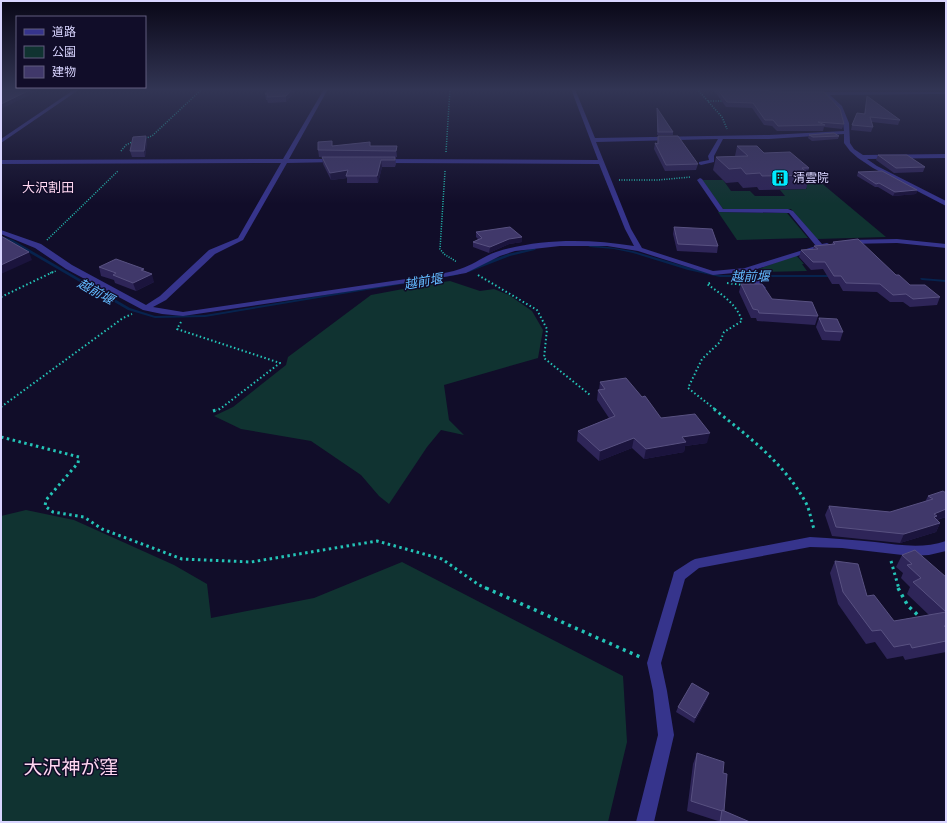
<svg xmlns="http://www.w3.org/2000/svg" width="947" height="823" font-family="Lato,'Noto Sans JP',sans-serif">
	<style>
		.green { fill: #103331 }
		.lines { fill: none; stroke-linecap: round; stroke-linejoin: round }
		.stream { fill: #07234e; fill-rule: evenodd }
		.path-far3 { stroke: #24c4b7; stroke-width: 1.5; stroke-dasharray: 1 1.5; stroke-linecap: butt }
		.path-far2 { stroke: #24c4b7; stroke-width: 2; stroke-dasharray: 1.5 2.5; stroke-linecap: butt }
		.path-far1 { stroke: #24c4b7; stroke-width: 3; stroke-dasharray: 2.5 3.5; stroke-linecap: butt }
		.path { stroke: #24c4b7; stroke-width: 3.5; stroke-dasharray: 3 4.5; stroke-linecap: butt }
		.minor { fill: #36348c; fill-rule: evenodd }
		.wall { fill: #2e2558 }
		.shaded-wall { fill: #1b143d }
		.building { fill: #40386a; stroke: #585181 }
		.labels { text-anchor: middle; stroke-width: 3; stroke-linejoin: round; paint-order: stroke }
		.far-poi-label { font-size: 12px; fill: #d9d5ff; stroke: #110d29; text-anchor: start }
		.far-quarter-label { font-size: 13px; fill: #ffd7f1; stroke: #110d29 }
		.far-water-label { font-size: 13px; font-style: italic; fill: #63baff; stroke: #110d29 }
		.near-quarter-label { font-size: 19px; fill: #ffd7f1; stroke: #110d29 }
	</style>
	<rect width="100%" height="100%" fill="#110d29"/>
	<!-- green -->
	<path class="green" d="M799,176H813L886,237L817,239L791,209H723L702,180H723L731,191H750L755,196H785L780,190L807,189L799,182Z
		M718,212L787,213L808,238L737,240Z
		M796,255L804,264H802L807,271L763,272L759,269Z
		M450,281L480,291L494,289L509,295L532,311L543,330L538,358L444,385L449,420L464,435L441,430L427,447L389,504L379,496L361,475L311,441L241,429L214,416L233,407L286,365L288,357L371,295L435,283Z
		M26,510L74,520L174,565L207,584L211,618L314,598L402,562L623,676L627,742L608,822H1V516Z"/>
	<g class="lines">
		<!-- stream -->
		<path class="stream" d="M1,236L13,240L130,308L155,316L205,315L457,273L459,274L457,275L205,317L155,318L128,310L11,242L1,238Z
			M589,245L608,247L633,251L691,268L720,275H834L836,276L834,277H720L688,270L633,253L614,249L590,247L588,246Z
			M534,248L536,249L535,250L510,256L469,272H468L466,271L483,263L508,254Z
			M921,278L946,280V282L922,280L920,279Z"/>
		<!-- path-far3 -->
		<path class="path-far3" d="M697,89L722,117L727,129
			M708,101H724
			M143,139L152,136L202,89
			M121,151L126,145L134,141
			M446,152L450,89
			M445,171L440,249L444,254L457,262
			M619,180H658L691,177
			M47,240L118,171
			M50,273L56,271"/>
		<!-- path-far2 -->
		<path class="path-far2" d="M478,275L537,310L547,329L544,358L590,395
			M710,283L707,284C721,294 737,304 742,321L724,332L720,342L702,359L688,388L716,410
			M727,283L744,285
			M1,297L53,272
			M181,322L177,329L280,363L220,409L216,410
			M1,407L123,318L132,314"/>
		<!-- path-far1 -->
		<path class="path-far1" d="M714,409C748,436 785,464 806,503C810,511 811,520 814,529
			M213,411L219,409
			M1,437L79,457L78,463L46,500L45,506L53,512L84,517L102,529L182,559L251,562L377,541L442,559L479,585L488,589
			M891,561L899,589"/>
		<!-- path -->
		<path class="path" d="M486,588L640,657
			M898,588L908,606L921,618"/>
		<!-- minor -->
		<path class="minor" d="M75,89H80L1,143V139Z
			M324,89H328L289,159H336L339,161L338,162L287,163L243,240L215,254L166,300L153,307L183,312L433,275C442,273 452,272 460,269C473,265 484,256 496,252C540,238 590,239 634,246L625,229L599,164L382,163L379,161L382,159L598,160L571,89H575L595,138L769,135L844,131C843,117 838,102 825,96C821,94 816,95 812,95L810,93L824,92H946V94L830,95L842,106L849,123L850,143L854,149L863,155L946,154V158L867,159L877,166L946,201V206L873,168L858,158L850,151L844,143V134L769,139H723L714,156V162L701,165L699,164V162L709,160L708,156L718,139L596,142L631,229L642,248L713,271L745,268L816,246L789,213L719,212L697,180L700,178L702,179L723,209H788L793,211L822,244L827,243L831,245L751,271L766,288L762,290H759L744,272L713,275L638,251L607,246H560L515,251L500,256L466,273L433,279L183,316L162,314L143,310L66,269L35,248L1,234V230L41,244L72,265L146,305L160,296L209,250L238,238L281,163L1,164V160L283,159Z
			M897,239L946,244V248L897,243L847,244L843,242L847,240Z
			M810,537C832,538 854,540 875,542C900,545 922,549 946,541V551L929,555L911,556L842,548L810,547L699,568L685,579L661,663L667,691L674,735L654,822H636L658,735L653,691L647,663L673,576L674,572L691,561L695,559Z"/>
	</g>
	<!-- wall -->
	<path class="wall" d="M297,89L286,102L268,103L267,100H266L265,94Z
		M713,89H781V91L766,90L844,124L842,129L824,127L823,131H777L772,126L764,125L752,108L726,107Z
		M867,96L900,120L898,125L872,122L873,127L871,132L851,130L852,125L864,114L866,101Z
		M657,108L673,132V135H657Z
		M809,135L839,136L838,139L812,141L808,138Z
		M146,136L147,142L145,157H132L130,151Z
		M658,136L698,164L696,170L665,171L654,149L655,143L657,144Z
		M332,146H397V157H319L318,150Z
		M737,146L764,153L809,168L808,172L810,175L806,189L759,190L757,187L743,188L738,182L726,183L713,170L716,157L735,156Z
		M878,155L925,167L923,172L894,173L876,160Z
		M322,157H395L396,164L395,167H382L378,183H347V178L331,180L323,164Z
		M858,172L917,190L916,194L893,196L878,187H875L857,176Z
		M674,227L718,246L717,253L677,251L673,234Z
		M476,232L522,242L509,244L489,253L473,247V242L478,239L476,237Z
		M833,242L896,275L910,285L940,297L937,305L910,307L903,302H890L877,292L843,291L839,284H832L823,269L811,270L799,257L801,250L813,249L814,246L832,244Z
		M99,267L144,269V271L154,282L136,291L115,283L114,280L101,276Z
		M741,284L772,299L818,316L815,325L757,321L756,318H751L739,292Z
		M819,318L843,332L840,341L822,340L816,327Z
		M600,382L661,418L707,443L685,446L684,452L644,459L632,448L599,461L577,441L578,431L609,418L597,400L598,390H599Z
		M946,493V517L937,520L940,523L936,532L900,543L832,536L825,515L829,506L890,512L925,502L928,496Z
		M902,555L946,577V652L905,660L903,656L887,659L875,642L866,644L838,604L830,573L835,561L867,596L894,621L929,615L907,594L910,587L901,578L903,573L896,567Z
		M709,693L707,699L694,723L676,712L678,707Z
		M697,753L723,773L724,811L750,822H718V821L687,811L693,764Z"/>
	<!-- shaded-wall -->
	<path class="shaded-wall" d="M32,89H42L1,109V104Z
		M292,89H297L286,102V96Z
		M146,136L147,142L145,157L144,151Z
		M397,146V157L396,151Z
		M381,160L382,167L378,183L377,176Z
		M348,170L346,176L347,178L331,180L330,173Z
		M917,190L916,194L893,196L895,192Z
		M522,237V242L509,244L489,253L490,247L509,239Z
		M29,252L32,260L1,274V265Z
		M144,269L146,277L152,274L154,282L136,291L133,283L141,270Z
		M710,433L707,443L685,446L684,452L644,459L646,449L682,437Z
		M634,438L632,448L599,461L600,451Z
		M946,509V517L935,520L940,523L936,532L900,543L904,534L934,514Z
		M709,693L707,699L694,723L695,718Z"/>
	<!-- building -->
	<path class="building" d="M1,89H32L1,104Z
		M269,89H292L286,96L267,97L268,94H265Z
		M717,89H757L777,92H824L840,109L844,124L818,122L825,125L778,126L773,120H765L753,103L727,102Z
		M867,96L900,120L870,117L873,127L852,125L857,113L865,114Z
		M657,108L673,132H658Z
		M834,133L839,136L813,137L809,135Z
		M146,136L144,151H130L133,137Z
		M658,136H678L698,164L666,165L655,143L658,144Z
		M332,141V146L370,142V146H397L396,151L318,150V142Z
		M737,146H757L764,153L790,152L809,168H802L810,175L762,176L760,173L746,174L741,168L729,169L716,157L748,156Z
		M878,155H907L925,167L896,168Z
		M322,157H395V160H381L377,176H346L348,170L330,173Z
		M882,171L917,190L895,192L879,183L876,184L858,172Z
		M510,227L522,237L509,239L490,247L473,242L482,238L476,232Z
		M674,227L712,229L718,246L678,244Z
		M1,236L29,252L1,265Z
		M858,239L896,275H899L910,285H925L940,297L913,299L906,294L893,295L880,284L846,283L841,276H834L825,262H813L801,250L818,249L814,246L835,244L833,242Z
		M116,259L144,269L141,270L152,274L133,283L113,275L116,273L99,267Z
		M741,284H762L772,299L812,302L818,316L759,313L758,310L753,309Z
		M819,318L837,319L843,332L825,331Z
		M626,378L642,397L645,396L661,418L695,414L710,433L682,437L686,442L646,449L634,438L600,451L578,431L615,416L598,390L605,389L600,382Z
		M943,491L946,493V509L934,514L937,516L934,517L940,523L904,534L836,527L829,506L890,512L933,499L928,496Z
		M915,550L946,577V612L913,582L921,578L907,565L912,564L902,555Z
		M835,561L858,564L867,596L874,595L894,621L946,612V625L944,626L946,628V641L912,648L910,644L894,647L881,630L872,631L843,592Z
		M692,683L709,693L695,718L678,707Z
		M697,753L724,762L723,773L727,774L724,811L722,810V811L691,801Z
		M722,810L750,822H720Z"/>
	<!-- sky -->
	<linearGradient id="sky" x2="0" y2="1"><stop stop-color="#090717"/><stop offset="0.44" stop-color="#323554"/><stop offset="1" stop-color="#323554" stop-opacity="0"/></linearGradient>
	<rect width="947" height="204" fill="url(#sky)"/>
	<!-- icons -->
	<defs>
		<symbol id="building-square" viewBox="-11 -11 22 22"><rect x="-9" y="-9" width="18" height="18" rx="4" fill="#01ebff" stroke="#110d29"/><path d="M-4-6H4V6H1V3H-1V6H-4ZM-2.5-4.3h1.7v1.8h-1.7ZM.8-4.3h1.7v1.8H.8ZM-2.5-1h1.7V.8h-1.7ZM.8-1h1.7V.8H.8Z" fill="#111"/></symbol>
	</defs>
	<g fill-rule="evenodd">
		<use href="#building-square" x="770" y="168" width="20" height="20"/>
	</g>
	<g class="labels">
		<!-- far-poi labels -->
		<g class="far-poi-label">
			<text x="793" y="182">清雲院</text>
		</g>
		<!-- far-quarter labels -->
		<g class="far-quarter-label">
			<text x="48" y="192">大沢割田</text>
		</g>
		<!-- far-water labels -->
		<g class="far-water-label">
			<text x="750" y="281">越前堰</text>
			<text transform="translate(423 281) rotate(-10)" y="5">越前堰</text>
			<text transform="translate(96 291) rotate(29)" y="5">越前堰</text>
		</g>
		<!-- near-quarter labels -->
		<g class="near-quarter-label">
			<text x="71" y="774">大沢神が窪</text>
		</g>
	</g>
	<!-- border -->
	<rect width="947" height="823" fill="none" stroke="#d9d5ff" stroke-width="4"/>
	<!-- legend -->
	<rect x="16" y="16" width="130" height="72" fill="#110d29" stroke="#615d7f"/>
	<rect x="24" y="29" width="20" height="6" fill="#36348c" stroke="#615d7f"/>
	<text x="52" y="36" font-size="12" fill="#d9d5ff">道路</text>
	<rect x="24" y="46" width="20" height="12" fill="#103331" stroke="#615d7f"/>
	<text x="52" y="56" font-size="12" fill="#d9d5ff">公園</text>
	<rect x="24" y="66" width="20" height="12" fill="#40386a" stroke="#615d7f"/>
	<text x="52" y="76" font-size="12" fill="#d9d5ff">建物</text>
</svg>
